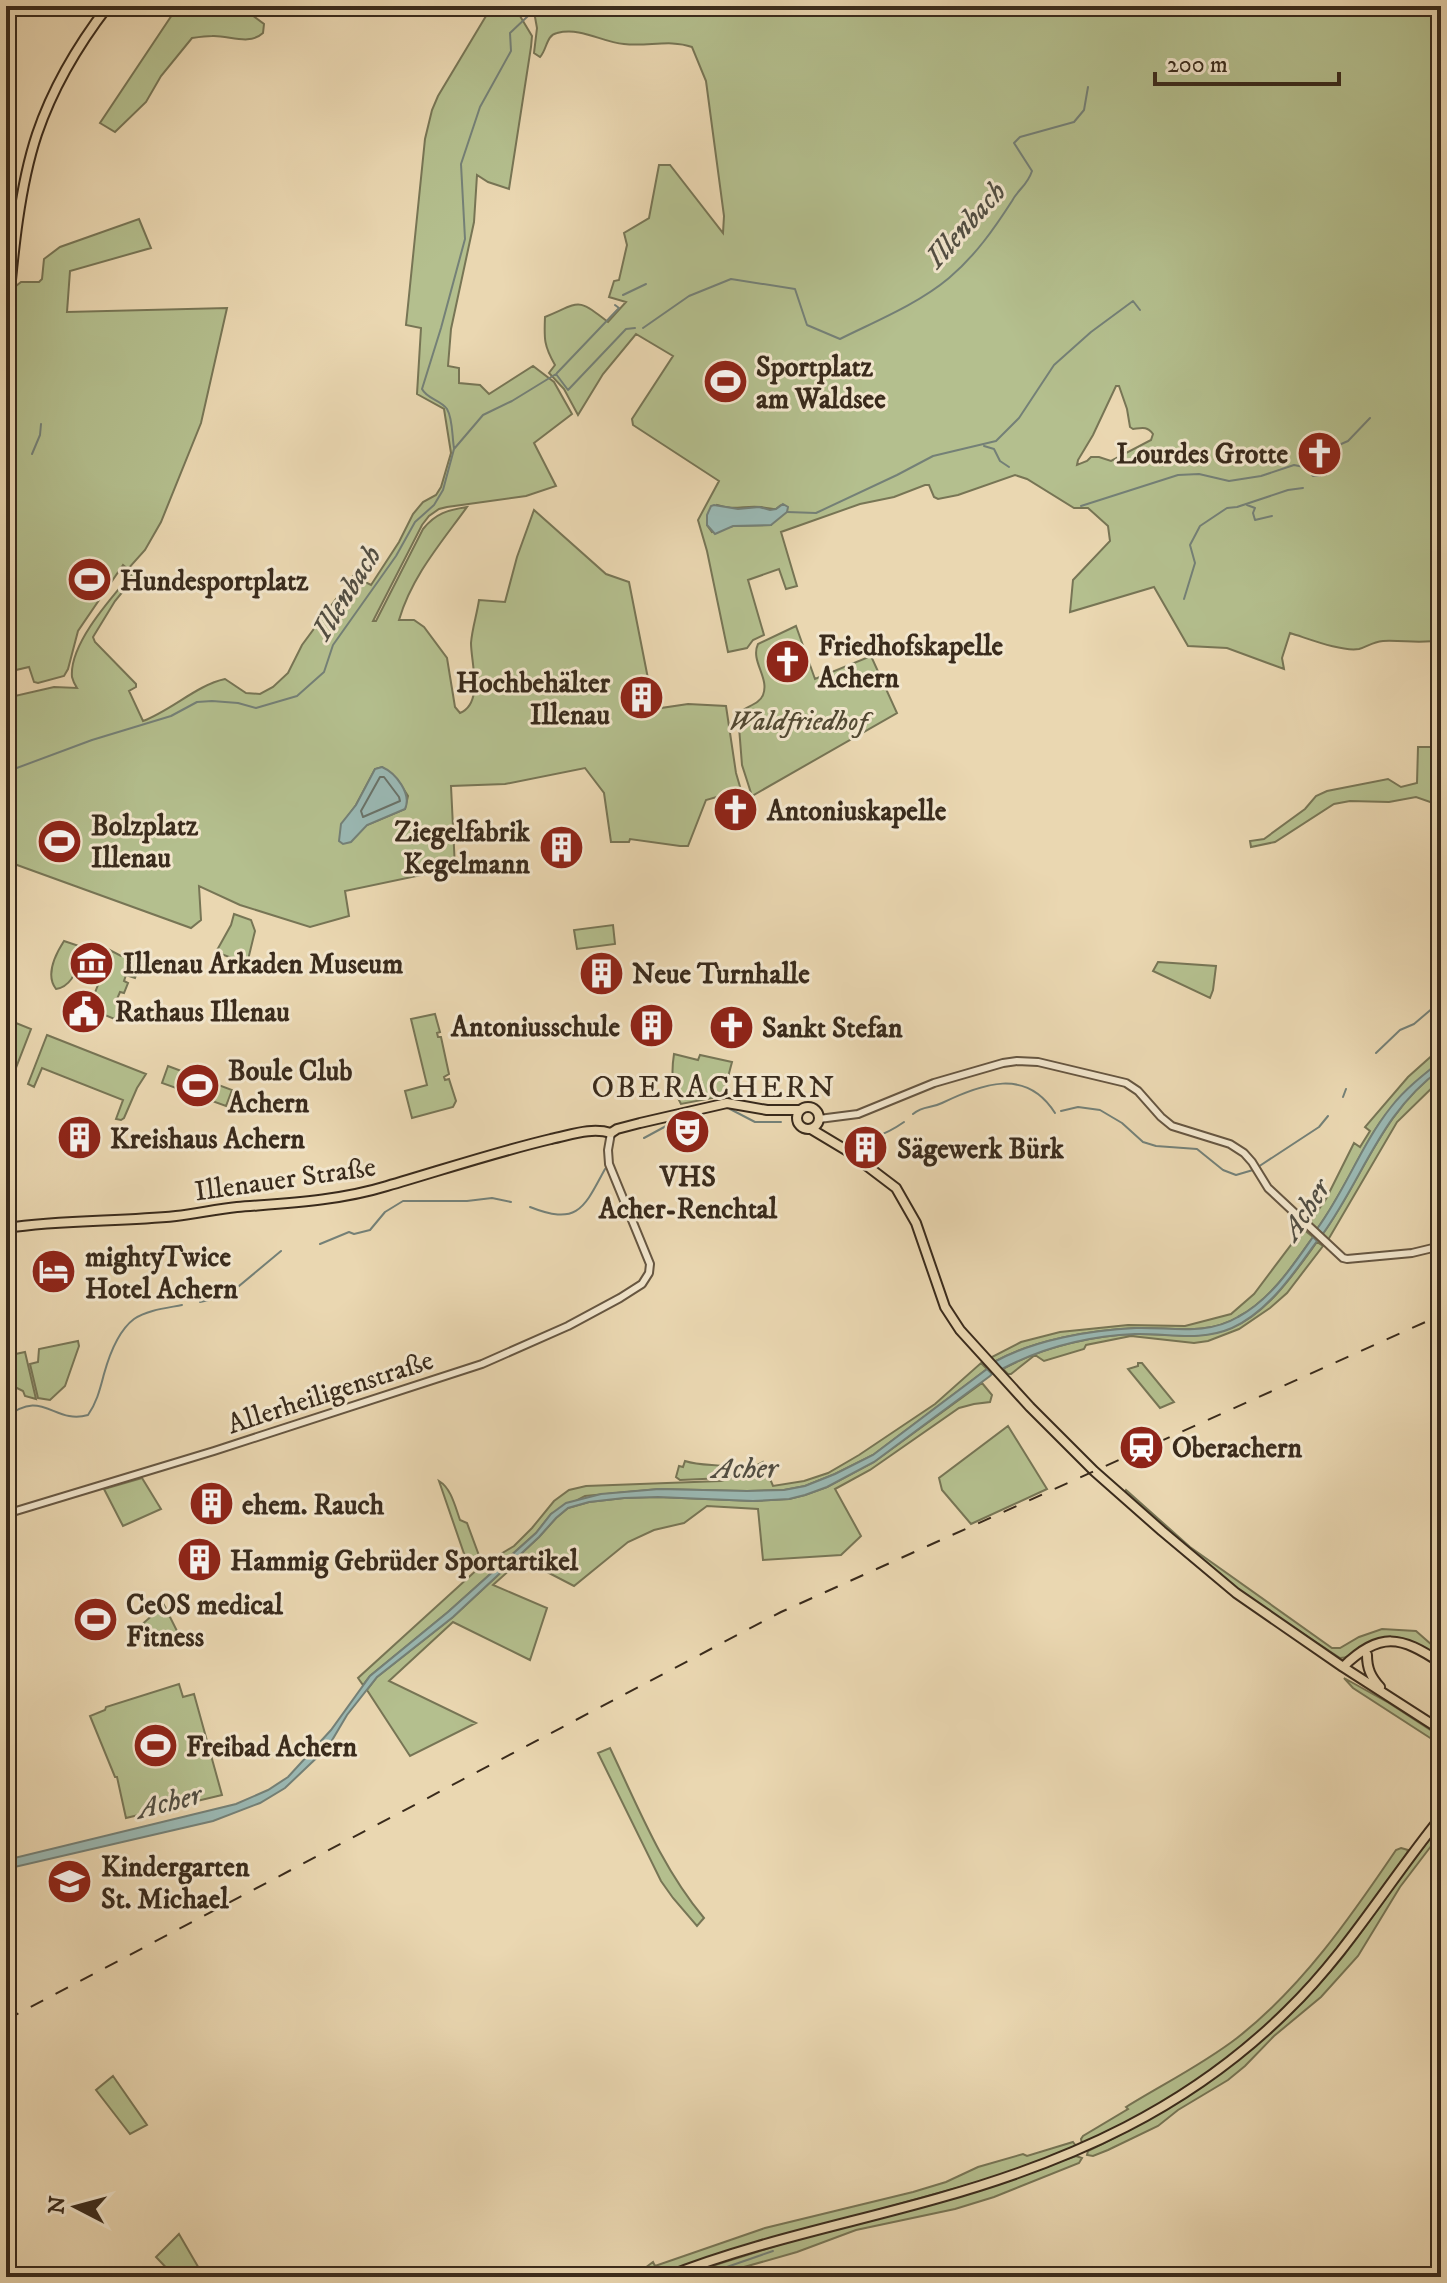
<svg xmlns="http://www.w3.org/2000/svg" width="1447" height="2283" font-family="'IM FELL DW Pica',serif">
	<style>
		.green { fill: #b4bf8e; stroke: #777555; stroke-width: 2; fill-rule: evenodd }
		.water { fill: #9ab8b3; stroke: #748077; stroke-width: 2 }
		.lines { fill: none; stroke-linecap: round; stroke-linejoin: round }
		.shore { stroke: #6a7268; stroke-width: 2 }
		.stream { stroke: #748077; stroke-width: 2 }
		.minor-casing { stroke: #665641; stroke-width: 10 }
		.major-casing { stroke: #3a2b1c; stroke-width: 12 }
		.minor { stroke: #f1e5cc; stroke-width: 6 }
		.major { stroke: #ead7b1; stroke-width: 8 }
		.rail { stroke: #3a2b1c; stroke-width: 2; stroke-dasharray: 14 14; stroke-linecap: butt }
		.labels { text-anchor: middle; stroke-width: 6; stroke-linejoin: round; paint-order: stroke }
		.poi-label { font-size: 28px; font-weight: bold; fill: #3a2b1c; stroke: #f1e5cc; text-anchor: start }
		.park-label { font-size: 28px; font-style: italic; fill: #524933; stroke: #f1e5cc }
		.street-label { font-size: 28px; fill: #3a2b1c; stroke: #f1e5cc }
		.water-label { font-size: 30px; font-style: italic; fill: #524e42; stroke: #f1e5cc }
		.quarter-label { font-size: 32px; letter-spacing: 2px; fill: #3a2b1c; stroke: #f1e5cc }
	</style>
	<rect width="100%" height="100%" fill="#ead7b1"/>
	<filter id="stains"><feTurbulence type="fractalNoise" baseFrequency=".0025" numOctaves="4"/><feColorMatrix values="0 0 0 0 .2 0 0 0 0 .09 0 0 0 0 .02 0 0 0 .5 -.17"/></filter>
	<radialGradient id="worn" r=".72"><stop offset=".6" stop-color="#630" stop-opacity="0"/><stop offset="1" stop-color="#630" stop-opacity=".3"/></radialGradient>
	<!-- green -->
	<path class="green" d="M178,6H240L264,24L263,33C249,46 229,35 212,36C206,36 199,37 192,38L161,76L146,102L115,132L100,123Z
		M492,6H514L532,36L531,47L509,189L488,182L477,175L474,222L451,329L448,366L459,368V383L480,385L489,394L533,366L554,382L572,414L534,443L556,486L526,496L447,507L439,509L429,516L422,525L373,621H376L423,529C436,513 448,510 467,507C441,543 412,576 399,620H414L424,627L447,658L455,707L460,713C484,703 471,663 471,643C472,629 477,614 479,600L505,602L517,557L534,510L606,574L629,582L654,709L688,704L726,706L736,773L741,790L706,800L688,846H680L630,839L629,842H611L604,793L585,768L505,784L451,786L455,868L345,891L349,916L310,927L240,905L199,886L201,920L191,928L6,861V698L54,687L77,688C75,685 73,681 72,677C69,643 114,595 135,570L137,574L115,601L93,637L95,642L136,684V687L129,691L143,721C172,710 197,685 225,679L246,693L260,694L273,687L288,673L302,645L353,576L371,585L399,542L413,514L423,502L436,495L441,487L451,453L444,409L417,394L421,328L406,325L425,139L432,110L438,96ZM382,767L397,779L408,796L405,809L367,825L359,832L342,824L356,805L375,769Z
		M533,6H1441V640C1421,644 1403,640 1383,641C1372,642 1367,647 1359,649C1341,652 1307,638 1290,633L1282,658L1284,669L1227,648L1188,646L1154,587L1070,612L1073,580L1110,541L1108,526L1088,508H1074L1027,479L1015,475L958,495L938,499L934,497L929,485H925L894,497L860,504L781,532L797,586L786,589L779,569L748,580L764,635L753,640L747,648L728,652L707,551L698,520L719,481L633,425L632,419L673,356L636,334L603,374L578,415L564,389L549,373L555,365C544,346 544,339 545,317C581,302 576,297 608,322L626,302L609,297L614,281L619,280L627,245L624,233L649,218L659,165H670L723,233L724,216L706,81L692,47C670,39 647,47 624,44C601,42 582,27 557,33C546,35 547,50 540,57L534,53L537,28ZM1116,386H1119L1127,409L1130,427L1133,429C1142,428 1147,426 1153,434L1151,440L1111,461L1099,457H1091L1087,461L1077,465L1078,460L1093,435ZM717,505C734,511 745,505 761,507C766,508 771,509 776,509L781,505L771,525L733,526L712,532L707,525Z
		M139,219L151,248L70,271L67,312L227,308L201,423L161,522L145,550L128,569L123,565L78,631L68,669L64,676L38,683L34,682L29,667L12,671L10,674V689L6,693V404L16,286L21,282H39L42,279L44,259L60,247Z
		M796,626L815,679L871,656L897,713L752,796L742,765L738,714C745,706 759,705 763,695C770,678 750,661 758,644Z
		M1441,730V823L1436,804L1416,797L1389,802L1350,801L1334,804L1275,842L1251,847L1250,841L1264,839L1305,809L1316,796L1327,791L1388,779L1401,787L1417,783L1418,747H1434Z
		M234,914L251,920L255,931L247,964L216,952L231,925Z
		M613,925L615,944L577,949L574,930Z
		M64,941L82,947L84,951C77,966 74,986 56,989C45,975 55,955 64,941Z
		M102,946L121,956L123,953L139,959L138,963L140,964L135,978L126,975L124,981L128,983L124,993L120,992L117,999L126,1003L117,1020L100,1013L101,1007L90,1003L88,1005L80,1002L84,992L94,995L105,967L97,963L100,955L95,952L97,947L101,949Z
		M1158,962L1216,966L1213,990L1210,998L1153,971Z
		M435,1014L440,1032L437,1033L438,1037H441L449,1074L444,1077L445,1080L449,1079L456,1101L453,1107L412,1118L405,1091L427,1085L411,1019Z
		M6,1019L31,1029L12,1078L6,1075L13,1056L6,1053Z
		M47,1035L146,1074L137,1088L124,1118L121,1120L116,1119L123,1100L42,1068L34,1087L28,1084Z
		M1441,1051V1061C1415,1081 1390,1105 1373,1133C1354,1165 1339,1199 1317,1229L1310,1222L1326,1199L1354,1143L1360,1147L1370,1131L1365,1127L1408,1077L1436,1052Z
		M674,1054L698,1060L700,1055L732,1062L723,1096L681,1104C672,1088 671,1073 674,1054Z
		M168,1066L232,1090L226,1106L162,1083Z
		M1441,1069V1079L1397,1122L1328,1240L1322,1235C1363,1178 1381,1112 1441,1069Z
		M1303,1229L1313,1237C1292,1267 1271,1299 1238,1317C1206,1336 1171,1327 1136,1328C1090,1330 1034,1340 994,1362L990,1358L1021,1342L1060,1332L1128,1325L1185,1326L1231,1314L1254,1294Z
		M1317,1242L1323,1246L1287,1293L1270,1308L1239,1329L1208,1341L1194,1343L1131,1336L1086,1345L1084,1349L1044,1361L1035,1355L1011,1374H1008L1003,1369C1040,1348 1096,1334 1139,1334C1171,1334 1200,1340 1231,1328C1268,1313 1295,1272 1317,1242Z
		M78,1341L79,1346L65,1386L50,1400L38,1398L30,1364L38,1362L39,1349Z
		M25,1352L36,1399L25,1396L23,1391L13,1386L6,1393V1356Z
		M981,1363L987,1369L873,1455L835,1474L805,1486L784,1490L747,1491L659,1489L585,1496L551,1514L536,1533L448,1612L370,1676L363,1685L358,1678L481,1566L514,1546L532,1528L554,1501L569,1490L586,1486L721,1481L737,1476L763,1462L773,1486L804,1481L828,1473L859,1455L935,1404Z
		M1138,1363H1142L1174,1402L1160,1408L1128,1369L1138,1366Z
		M982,1383L992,1395L990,1402L974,1404L959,1408L870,1470L835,1489L861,1536L841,1555L763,1560L758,1509L707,1506L684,1523L654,1530L628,1542L574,1586L522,1559L493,1585L547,1608L530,1660L453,1622L389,1681L476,1723L410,1756L367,1690L377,1677L453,1617L539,1537L556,1518L568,1508L589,1502L624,1498L658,1497L753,1501L789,1499L805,1495L827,1487L874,1462Z
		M1008,1426L1047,1489L971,1524L942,1490L939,1478Z
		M685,1461C703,1467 721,1463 738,1469V1473L725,1478L680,1480L676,1477L679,1466L683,1467Z
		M142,1478L161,1509L123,1526L104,1489Z
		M439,1481C451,1488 455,1506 460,1520L467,1523L481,1561L470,1571Z
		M1126,1490L1190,1547L1332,1648H1340L1359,1637L1382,1629L1416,1631L1441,1653V1659C1417,1642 1391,1627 1363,1646C1354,1652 1350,1658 1340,1658L1261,1606L1218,1575L1124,1493Z
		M164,1605L181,1639L173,1638L147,1644L138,1632L139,1627Z
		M1344,1678L1389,1703L1441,1737V1745L1353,1688Z
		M179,1684L183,1697L194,1694L222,1795L126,1818L117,1777H115L90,1716L105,1710L106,1707Z
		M610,1748C638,1807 662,1868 704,1918L697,1926L673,1898L661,1881L598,1753Z
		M1441,1825V1833L1400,1887L1358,1956L1321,1997L1274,2036L1245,2066L1228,2080L1178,2110L1158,2126L1108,2150L1093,2156L1087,2155L1088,2151C1183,2106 1268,2046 1335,1966C1373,1921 1402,1870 1441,1825Z
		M1401,1848L1408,1850L1407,1853C1377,1897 1347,1942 1312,1982C1250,2052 1168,2108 1082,2144L1081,2139L1083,2136L1128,2109L1126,2107C1163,2084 1202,2065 1237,2038C1302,1987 1350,1918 1396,1850Z
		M113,2076L147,2125L130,2134L96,2090Z
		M1073,2142L1076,2146L1074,2148L1000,2176L719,2254L657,2277H626L645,2268L653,2262L655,2266L765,2228L913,2192L946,2182L978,2167L1023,2154L1027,2156Z
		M1076,2156L1082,2158L1079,2163L994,2197L955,2209L856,2230L797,2252L709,2277H677L785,2243L965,2194Z
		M179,2234L204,2277H175L156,2257Z"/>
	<!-- water -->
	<path class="water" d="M783,504L788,507L787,512L771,525L733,526L715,534L707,525V515L711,506L714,505L738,509L759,507L770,510L776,509Z
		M382,767C396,773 412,794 405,809L367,825L351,842L343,844L339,841L341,824L356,805L375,769Z
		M1441,1061V1069C1380,1113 1364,1177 1322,1235L1317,1229C1345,1191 1361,1145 1391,1107C1405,1089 1423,1075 1441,1061Z
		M1313,1237L1317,1241C1294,1273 1269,1311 1232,1328C1200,1342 1168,1333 1135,1334C1088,1336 1041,1348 1000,1370L994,1362C1034,1340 1090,1330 1136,1328C1171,1327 1206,1336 1238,1317C1271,1299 1292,1267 1313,1237Z
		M987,1369L992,1374L990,1376L874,1462L827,1487L805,1495L789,1499L753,1501L658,1497L624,1498L589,1502L568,1508L556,1518L539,1537L453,1617L377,1677L347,1715L328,1747L285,1788L260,1803L213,1821L6,1869V1860L236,1804L268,1790L288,1777L331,1730L370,1676L448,1612L536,1533L551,1514L566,1503L601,1494L659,1489L747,1491L784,1490L805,1486L835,1474L873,1455Z"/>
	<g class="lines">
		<!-- shore -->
		<path class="shore" d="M380,777H384L399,797L400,801L363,817L361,811Z"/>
		<!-- stream -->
		<path class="stream" d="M623,295L646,284
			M643,328L689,296L731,279L795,289L807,325L840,339C876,321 918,304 949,278C975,256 994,229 1012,201C1019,188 1027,186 1032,171L1014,143L1020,137L1074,122L1084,110L1088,87
			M557,373L619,308L615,305
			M984,446L994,449L1000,461L1009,467
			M454,448C452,437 453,419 447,409C441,400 427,399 422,389L441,328L465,239L461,164L480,107L511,51L510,33L528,16
			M32,454L40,435L41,424
			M1320,462L1318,460L1323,452L1348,441L1370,418
			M1321,462L1326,475
			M1247,505L1255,508L1253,513L1255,520L1272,516
			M1081,506L1178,475L1199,474L1229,481L1261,476L1294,465L1304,467L1313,476H1320
			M787,512L816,513L897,475L933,456L996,441L1019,418L1054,365L1091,332L1133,301L1140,310
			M1184,599L1195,563L1190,545L1200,526L1227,508L1237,507L1288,490L1303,488
			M6,772L92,740L171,716L197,702L212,701L238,703L256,708L297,696L324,672L333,645L396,556L415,522L434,505L443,490L454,449L483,415L512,401L556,374L568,390L626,329L635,328
			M1376,1053L1400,1030L1414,1024L1441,1001
			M1343,1097L1346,1089
			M730,1109L755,1122H781
			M1061,1111L1078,1107L1100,1110L1122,1123L1143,1142L1156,1146L1197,1149L1223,1170L1236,1175L1253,1170
			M913,1114C924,1105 930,1109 942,1103C982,1084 1026,1067 1055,1113
			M644,1138L668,1125
			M843,1142C867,1141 884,1136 904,1122
			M1258,1167L1319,1127L1328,1116
			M530,1207C578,1226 584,1208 605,1169
			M320,1244L349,1232L354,1234L370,1230L385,1212L403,1201H467L492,1198L511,1202
			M200,1302L227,1296L281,1251
			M6,1418C42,1387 54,1425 88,1415C97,1402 100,1389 104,1374C109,1356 118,1331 134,1319C147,1310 167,1308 182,1305
			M698,2277L773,2251"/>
		<defs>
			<path id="minor" d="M819,1119L858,1114L934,1083L1003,1063L1017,1061L1038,1062L1126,1083L1138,1091L1161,1117L1172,1126L1230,1144L1244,1153L1252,1162L1268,1188L1343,1258L1347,1259L1412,1253L1441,1246
				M6,1514L214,1451L482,1364L568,1326L620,1298L642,1284L649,1273L650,1264L609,1164L608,1150L611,1133"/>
			<path id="major" d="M6,333C12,270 17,194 37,134C53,87 78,45 108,6
				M797 1118a11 11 0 1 1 22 0a11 11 0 1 1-22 0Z
				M811,1129L846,1150L896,1188L916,1223L945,1307L960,1330L1030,1407L1094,1471L1162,1531L1236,1593L1343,1667L1441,1730
				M6,1228C63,1219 119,1222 176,1216C196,1214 216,1209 237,1207C287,1203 338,1201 387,1186C442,1170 496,1152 551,1139C571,1135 591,1127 611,1133L617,1129L640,1123L727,1103L767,1110H799
				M1367,1655C1367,1669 1371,1677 1380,1687
				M1343,1667C1380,1631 1401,1636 1441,1663
				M666,2277C754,2242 848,2224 939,2198C1071,2161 1189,2108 1287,2011C1347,1953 1389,1881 1441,1817"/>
		</defs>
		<!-- minor casing -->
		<use href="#minor" class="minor-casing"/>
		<!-- major casing -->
		<use href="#major" class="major-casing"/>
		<!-- minor -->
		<use href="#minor" class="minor"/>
		<!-- major -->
		<use href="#major" class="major"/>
		<!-- rail -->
		<path class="rail" d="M6,2020L781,1612L1441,1315"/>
	</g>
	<!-- icons -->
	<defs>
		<symbol id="stadium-disc" viewBox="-11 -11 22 22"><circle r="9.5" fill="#8f2418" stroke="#f1e5cc"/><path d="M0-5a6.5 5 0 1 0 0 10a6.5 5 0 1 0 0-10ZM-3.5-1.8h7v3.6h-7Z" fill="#fff"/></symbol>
		<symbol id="church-disc" viewBox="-11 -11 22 22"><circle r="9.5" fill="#8f2418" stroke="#f1e5cc"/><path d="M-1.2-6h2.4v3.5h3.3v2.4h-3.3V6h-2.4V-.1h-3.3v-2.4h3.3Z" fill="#fff"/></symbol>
		<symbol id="building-disc" viewBox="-11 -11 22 22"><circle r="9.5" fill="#8f2418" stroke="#f1e5cc"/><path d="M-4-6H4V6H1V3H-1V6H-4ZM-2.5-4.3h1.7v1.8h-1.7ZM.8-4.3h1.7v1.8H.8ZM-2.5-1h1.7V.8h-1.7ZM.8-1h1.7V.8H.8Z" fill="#fff"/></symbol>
		<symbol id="museum-disc" viewBox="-11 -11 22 22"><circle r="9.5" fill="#8f2418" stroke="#f1e5cc"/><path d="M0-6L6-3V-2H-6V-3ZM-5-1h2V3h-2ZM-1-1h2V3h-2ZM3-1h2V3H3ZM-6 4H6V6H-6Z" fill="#fff"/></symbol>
		<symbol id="civic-disc" viewBox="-11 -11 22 22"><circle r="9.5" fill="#8f2418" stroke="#f1e5cc"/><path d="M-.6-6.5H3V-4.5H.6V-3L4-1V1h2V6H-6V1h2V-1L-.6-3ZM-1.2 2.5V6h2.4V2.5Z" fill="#fff"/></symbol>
		<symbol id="theatre-disc" viewBox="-11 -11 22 22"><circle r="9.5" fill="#8f2418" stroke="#f1e5cc"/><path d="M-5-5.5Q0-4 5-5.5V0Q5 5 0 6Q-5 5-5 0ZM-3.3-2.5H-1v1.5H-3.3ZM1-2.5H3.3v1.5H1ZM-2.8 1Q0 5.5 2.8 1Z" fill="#fff"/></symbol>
		<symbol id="hotel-disc" viewBox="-11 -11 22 22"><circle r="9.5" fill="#8f2418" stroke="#f1e5cc"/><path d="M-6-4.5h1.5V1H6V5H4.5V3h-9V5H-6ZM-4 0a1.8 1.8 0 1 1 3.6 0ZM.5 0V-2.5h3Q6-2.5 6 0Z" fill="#fff"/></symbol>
		<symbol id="station-disc" viewBox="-11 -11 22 22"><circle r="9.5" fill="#8f2418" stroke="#f1e5cc"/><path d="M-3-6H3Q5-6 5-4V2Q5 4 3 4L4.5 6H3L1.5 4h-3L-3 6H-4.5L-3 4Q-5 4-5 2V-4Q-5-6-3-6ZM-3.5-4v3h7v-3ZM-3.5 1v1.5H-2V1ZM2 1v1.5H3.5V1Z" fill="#fff"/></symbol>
		<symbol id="school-disc" viewBox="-11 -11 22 22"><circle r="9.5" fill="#8f2418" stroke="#f1e5cc"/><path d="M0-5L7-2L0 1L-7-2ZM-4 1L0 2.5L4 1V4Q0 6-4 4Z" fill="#fff"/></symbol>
	</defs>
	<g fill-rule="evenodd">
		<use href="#stadium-disc" x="700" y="356" width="51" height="51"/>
		<use href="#church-disc" x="1294" y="428" width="51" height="51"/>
		<use href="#stadium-disc" x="64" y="554" width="51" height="51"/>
		<use href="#church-disc" x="762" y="636" width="51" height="51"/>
		<use href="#building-disc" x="616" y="672" width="51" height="51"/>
		<use href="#church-disc" x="710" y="784" width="51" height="51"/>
		<use href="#stadium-disc" x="34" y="816" width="51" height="51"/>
		<use href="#building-disc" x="536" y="822" width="51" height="51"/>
		<use href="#museum-disc" x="66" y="938" width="51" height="51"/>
		<use href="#building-disc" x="576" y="948" width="51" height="51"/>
		<use href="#civic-disc" x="58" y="986" width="51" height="51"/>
		<use href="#building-disc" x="626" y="1000" width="51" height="51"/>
		<use href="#church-disc" x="706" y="1002" width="51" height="51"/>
		<use href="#stadium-disc" x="172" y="1060" width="51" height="51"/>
		<use href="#theatre-disc" x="662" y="1106" width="51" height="51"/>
		<use href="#building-disc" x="54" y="1112" width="51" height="51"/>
		<use href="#building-disc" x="840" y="1122" width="51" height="51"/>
		<use href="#hotel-disc" x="28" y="1246" width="51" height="51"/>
		<use href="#station-disc" x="1116" y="1422" width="51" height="51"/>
		<use href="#building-disc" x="186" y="1478" width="51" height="51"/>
		<use href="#building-disc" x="174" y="1534" width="51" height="51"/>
		<use href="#stadium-disc" x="70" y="1594" width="51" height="51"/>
		<use href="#stadium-disc" x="130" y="1720" width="51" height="51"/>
		<use href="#school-disc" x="44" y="1856" width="51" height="51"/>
	</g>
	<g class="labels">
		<!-- poi labels -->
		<g class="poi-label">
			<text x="756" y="376">Sportplatz<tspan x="756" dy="32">am Waldsee</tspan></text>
			<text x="1288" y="463" text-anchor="end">Lourdes Grotte</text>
			<text x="120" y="590">Hundesportplatz</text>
			<text x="818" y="655">Friedhofskapelle<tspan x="818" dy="32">Achern</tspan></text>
			<text x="610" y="692" text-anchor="end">Hochbehälter<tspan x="610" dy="32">Illenau</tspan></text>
			<text x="767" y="820">Antoniuskapelle</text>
			<text x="91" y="835">Bolzplatz<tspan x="91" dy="32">Illenau</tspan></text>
			<text x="530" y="841" text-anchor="end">Ziegelfabrik<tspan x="530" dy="32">Kegelmann</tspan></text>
			<text x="123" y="973">Illenau Arkaden Museum</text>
			<text x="632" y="983">Neue Turnhalle</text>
			<text x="115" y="1021">Rathaus Illenau</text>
			<text x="620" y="1036" text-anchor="end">Antoniusschule</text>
			<text x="762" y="1037">Sankt Stefan</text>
			<text x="228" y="1080">Boule Club<tspan x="228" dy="32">Achern</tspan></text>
			<text x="110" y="1148">Kreishaus Achern</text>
			<text x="897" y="1158">Sägewerk Bürk</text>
			<text x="688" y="1186" text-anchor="middle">VHS<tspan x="688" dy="32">Acher-Renchtal</tspan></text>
			<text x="85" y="1266">mightyTwice<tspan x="85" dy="32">Hotel Achern</tspan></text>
			<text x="1172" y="1457">Oberachern</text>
			<text x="242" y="1514">ehem. Rauch</text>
			<text x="230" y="1570">Hammig Gebrüder Sportartikel</text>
			<text x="126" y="1614">CeOS medical<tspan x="126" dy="32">Fitness</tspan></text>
			<text x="186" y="1756">Freibad Achern</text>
			<text x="101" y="1876">Kindergarten<tspan x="101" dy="32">St. Michael</tspan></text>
		</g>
		<!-- park labels -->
		<g class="park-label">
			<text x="798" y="730">Waldfriedhof</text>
		</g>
		<!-- street labels -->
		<g class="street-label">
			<text transform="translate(285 1178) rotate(-8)" y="10">Illenauer Straße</text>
			<text transform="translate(330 1391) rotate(-18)" y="10">Allerheiligenstraße</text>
		</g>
		<!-- water labels -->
		<g class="water-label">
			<text transform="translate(965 224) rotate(-48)" y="10">Illenbach</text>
			<text transform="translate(346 592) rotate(-58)" y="10">Illenbach</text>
			<text transform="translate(1305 1209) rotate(-57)" y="10">Acher</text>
			<text x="745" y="1478">Acher</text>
			<text transform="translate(169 1801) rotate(-14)" y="10">Acher</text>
		</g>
		<!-- quarter labels -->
		<g class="quarter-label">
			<text x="714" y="1097">OBERACHERN</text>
		</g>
	</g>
	<!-- margin -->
	<rect width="1447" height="2283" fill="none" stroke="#ead7b1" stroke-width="32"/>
	<rect x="8" y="8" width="1431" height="2267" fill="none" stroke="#3a2b1c" stroke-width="4"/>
	<rect x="16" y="16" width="1415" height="2251" fill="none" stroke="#3a2b1c" stroke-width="2"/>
	<!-- north arrow -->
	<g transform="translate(76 2207) rotate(276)" stroke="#f1e5cc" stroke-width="6" paint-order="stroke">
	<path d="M0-6L14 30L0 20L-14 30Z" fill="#3a2b1c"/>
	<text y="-12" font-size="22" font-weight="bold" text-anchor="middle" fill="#3a2b1c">N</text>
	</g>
	<!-- scale -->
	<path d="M1155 72v12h184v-12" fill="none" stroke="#3a2b1c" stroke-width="4"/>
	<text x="1167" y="72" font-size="24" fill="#3a2b1c" stroke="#f1e5cc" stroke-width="6" paint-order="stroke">200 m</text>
	<rect width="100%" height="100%" filter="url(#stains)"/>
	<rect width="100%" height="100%" fill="url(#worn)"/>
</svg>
